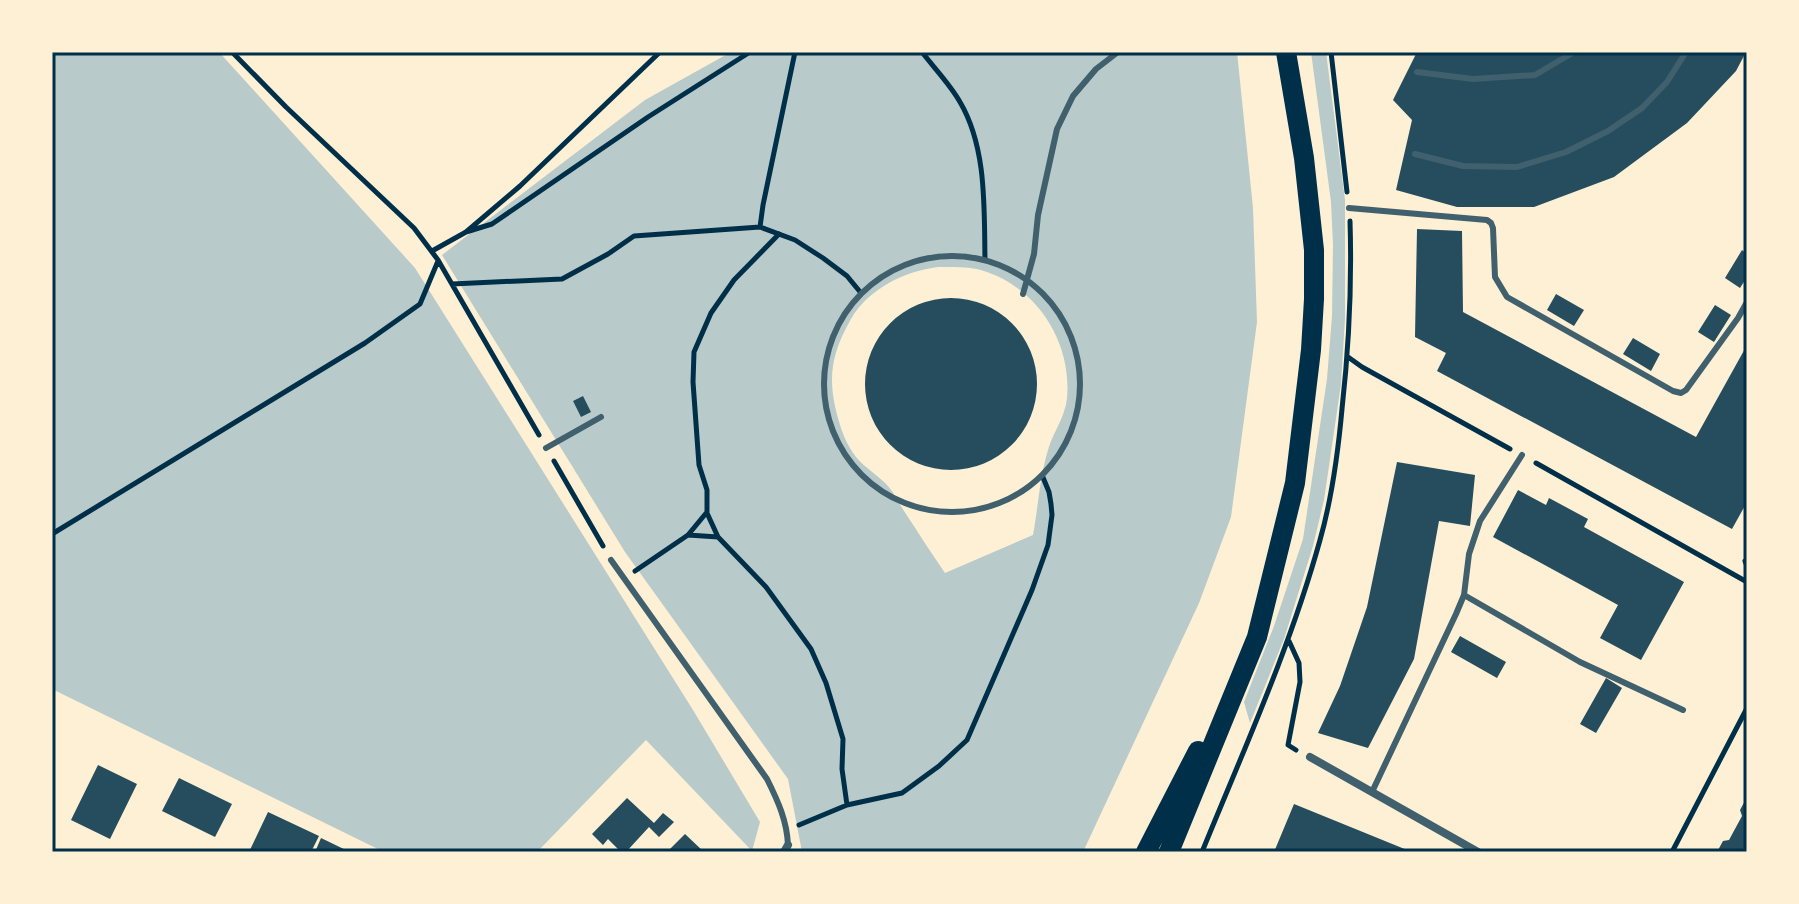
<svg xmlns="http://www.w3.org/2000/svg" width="1799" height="904" font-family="'IBM Plex Sans',sans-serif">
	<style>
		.green { fill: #b9caca; fill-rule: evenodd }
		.building { fill: #264d5e }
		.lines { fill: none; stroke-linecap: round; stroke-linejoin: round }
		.path { stroke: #003049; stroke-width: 5 }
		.service { stroke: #3f606c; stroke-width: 6 }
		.minor { stroke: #3f606c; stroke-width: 8 }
		.primary { stroke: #003049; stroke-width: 20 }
		.neatline { fill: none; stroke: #003049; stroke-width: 3 }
	</style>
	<rect width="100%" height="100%" fill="#fdf0d5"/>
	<!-- green -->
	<path class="green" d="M52,52H219L415,268L693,710L760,822L752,851L646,740L537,852H384L52,689Z
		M731,52H1237L1253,208L1257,322L1231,517L1199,603L1083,852H802L788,779L625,552L442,255L645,100ZM938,267C954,267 971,266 987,272C1039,290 1072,344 1067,398C1065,418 1053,432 1048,450C1040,476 1038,508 1033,535L945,573C931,553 918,532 904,511C899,503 894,493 888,486C878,475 865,468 856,457C847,445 842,433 838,418C827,379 831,354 851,319C868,289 905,271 938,267Z
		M1311,52H1326L1345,200V318L1341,384L1324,500L1313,546L1284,639L1250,723L1244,702L1274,626L1303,539L1327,379L1332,316L1333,245L1331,202Z"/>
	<!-- building -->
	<path class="building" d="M1417,52H1746L1736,71L1687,123L1614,177L1534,207H1457L1396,190L1412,120L1393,100Z
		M1417,229L1462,231L1463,312L1696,437L1747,345V502L1732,529L1437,371L1446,353L1415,337Z
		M1742,250L1747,254V277L1740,288L1725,278Z
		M1556,294L1584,310L1574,326L1547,310Z
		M865 384a86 86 0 1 1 172 0a86 86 0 1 1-172 0Z
		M1715,305L1731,315L1714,342L1698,332Z
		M1633,338L1660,354L1651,371L1623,354Z
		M583,396L591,412L581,417L573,401Z
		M1397,462L1475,475L1470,526L1439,521L1414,659L1368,748L1318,733L1340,686L1367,607Z
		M1518,490L1546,505L1549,498L1588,519L1584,527L1684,582L1641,660L1600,638L1618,605L1493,537Z
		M1460,636L1506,662L1497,678L1451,652Z
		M1606,678L1622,688L1596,733L1580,724Z
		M98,765L137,784L110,839L71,820Z
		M179,778L232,804L215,837L162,811Z
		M1747,797V852H1717L1723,841L1729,840L1742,816L1740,810Z
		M627,798L654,823L663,813L674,822L659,837L649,827L626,852H621L608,839L603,845L592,834Z
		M1294,804L1412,852H1274Z
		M268,812L319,836L311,852H249Z
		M685,834L704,852H667Z
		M321,838L350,852H315Z"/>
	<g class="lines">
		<!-- path -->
		<path class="path" d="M232,52L286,107L414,228L438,260L539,435
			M922,52C934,68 950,84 960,102C987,148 984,208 985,260
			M1331,52L1347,192
			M760,227L763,205L795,52
			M466,232L492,224L648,117L750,52
			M432,251L466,232L520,186L660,52
			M452,284L562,279L608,254L634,236L760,227L795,240L823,258L847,276L861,293
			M1348,357L1362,367L1510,449
			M554,461L603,546
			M1536,463L1747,582
			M707,513L718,537
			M52,534L365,343L420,304L438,261
			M688,535L718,537L766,587L811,649L826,683L843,739L842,769L847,805
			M1745,561L1747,566
			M635,571L688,535L707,512V490L699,465L693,382L694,352L711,313L734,280L779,234
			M1289,641L1299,663L1300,682L1288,745L1296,750
			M799,825L847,805L902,793L939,766L967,740L1032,590L1048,545L1052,515L1051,504L1049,492L1042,475
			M1202,852C1244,749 1290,648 1320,540C1332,498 1338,453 1342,409C1349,346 1352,284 1350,221
			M1672,852L1747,708"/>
		<!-- service -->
		<path class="service" d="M1417,72L1473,79L1535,75L1574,52
			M1415,154L1463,166L1517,167L1566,152L1608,131L1642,108L1667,82L1686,52
			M1349,208L1487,220L1491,223L1493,228L1495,277L1507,297L1673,391L1681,393L1686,390L1738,318L1747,302
			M824 384a128 128 0 1 1 256 0a128 128 0 1 1-256 0Z
			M1023,294L1034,254L1038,215L1057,129L1073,96L1096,69L1118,52
			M546,448L601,417
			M611,560L767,779C778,801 787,821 788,845
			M1464,595L1580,662L1683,710
			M1372,792L1456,614L1464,595L1469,554L1480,521L1522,455"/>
		<!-- minor -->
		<path class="minor" d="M1310,757L1478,852
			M784,852L788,845"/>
		<!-- primary -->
		<path class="primary" d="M1146,852L1198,751
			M1169,852L1257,637L1295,483L1311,350L1314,299V250L1304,158L1286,52"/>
	</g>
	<!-- border -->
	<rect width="1799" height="904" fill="none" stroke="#fdf0d5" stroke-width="108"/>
	<rect x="54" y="54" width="1691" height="796" class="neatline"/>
</svg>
